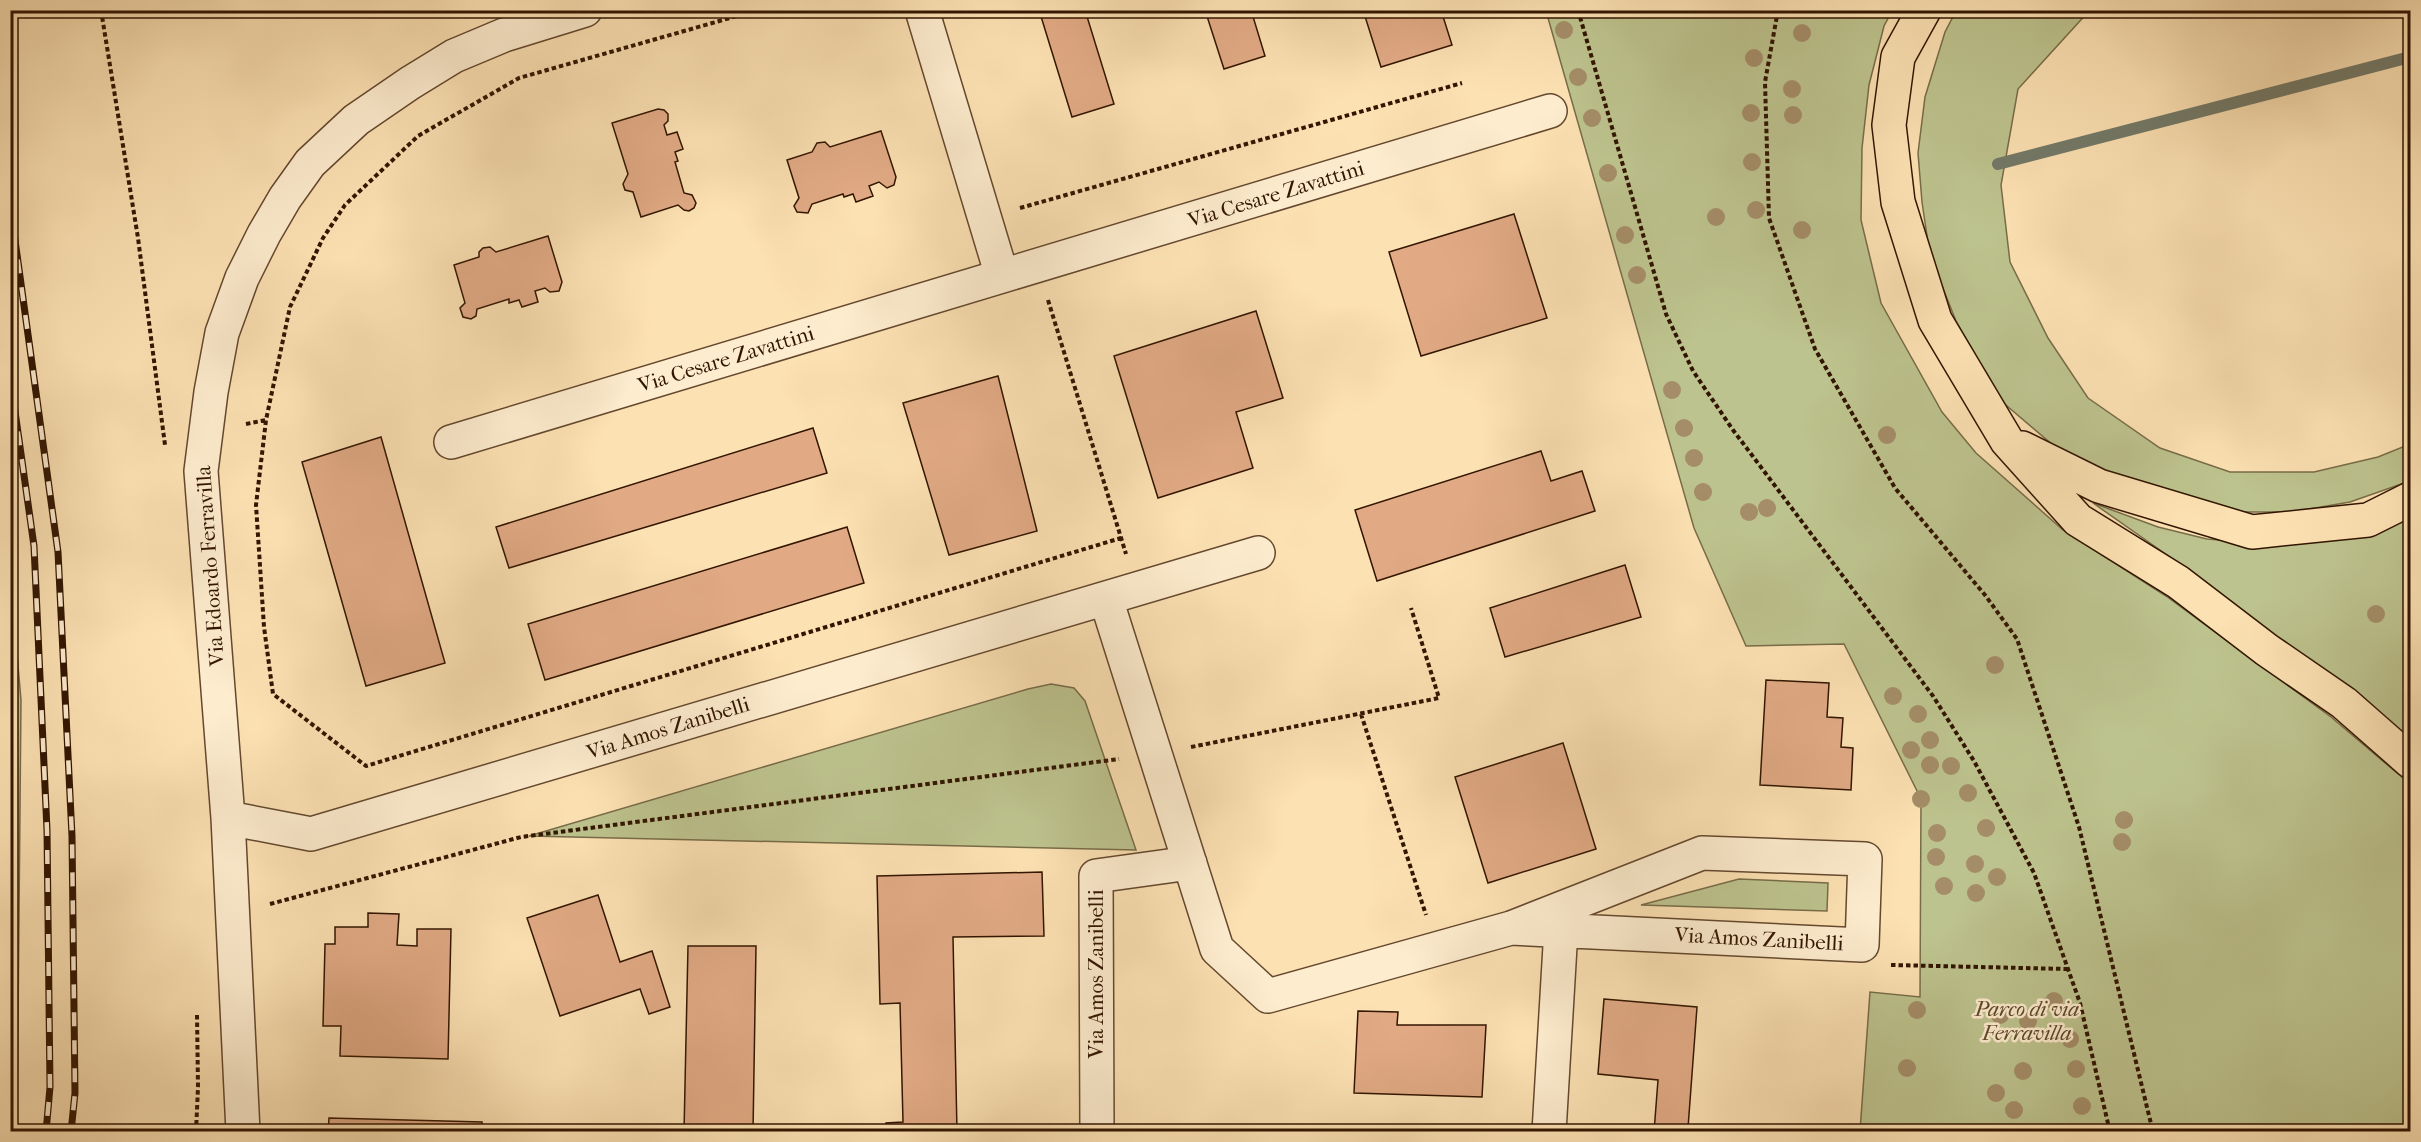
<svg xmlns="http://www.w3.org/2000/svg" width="2421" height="1142" font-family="'IM FELL French Canon',serif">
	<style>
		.green { fill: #bdc38e; stroke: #786c48; stroke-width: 1.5 }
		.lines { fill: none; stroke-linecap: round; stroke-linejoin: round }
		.stream { stroke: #737a69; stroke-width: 12 }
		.building { fill: #e1aa85; stroke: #321501; stroke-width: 1.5 }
		.minor-casing { stroke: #64482e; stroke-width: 36 }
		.highway-casing { stroke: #321501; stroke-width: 36 }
		.path { stroke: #321501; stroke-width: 4; stroke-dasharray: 4.5 3; stroke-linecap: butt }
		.minor { stroke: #fdecce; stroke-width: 33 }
		.highway { stroke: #fce1b3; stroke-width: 33 }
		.rail-casing { stroke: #321501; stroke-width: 7 }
		.rail { stroke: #fdecce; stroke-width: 4.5; stroke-dasharray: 14; stroke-linecap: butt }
		.tree { fill: #a48d68 }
		.labels { text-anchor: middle; stroke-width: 5; stroke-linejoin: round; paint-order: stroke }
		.street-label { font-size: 21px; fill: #321501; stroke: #fdecce }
		.park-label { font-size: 21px; font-style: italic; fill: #5c492b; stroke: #fdecce }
	</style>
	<rect width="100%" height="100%" fill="#fce1b3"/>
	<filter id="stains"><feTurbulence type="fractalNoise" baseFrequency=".00333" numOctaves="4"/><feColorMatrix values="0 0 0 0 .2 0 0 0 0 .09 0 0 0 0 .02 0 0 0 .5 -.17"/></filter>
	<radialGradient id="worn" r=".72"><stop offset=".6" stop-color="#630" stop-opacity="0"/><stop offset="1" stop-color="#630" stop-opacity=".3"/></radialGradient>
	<!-- green -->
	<path class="green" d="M1546,11H1892L1884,26L1869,85L1862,148L1861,220L1881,303L1942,412L1976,453L2063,530L2166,596L2331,717L2410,784V1131H1860L1870,992L1920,997L1921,799L1844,644L1746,646L1694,528Z
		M1956,11H2089L2018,89L2001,185L2010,262L2048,338L2088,398L2160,448L2230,472H2314L2378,457L2410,444V481L2350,502L2292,512H2231L2156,497L2060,451L2000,400L1956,321L1930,256L1922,202L1918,153L1925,97L1945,32Z
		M2093,503L2158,527L2207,539L2282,545L2410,513V742L2187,569Z
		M11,586L21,700L17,1132L10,1131Z
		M1051,684L1074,688L1085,701L1136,850L529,836L1028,689Z
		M1739,879L1828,883L1827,911L1641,905Z"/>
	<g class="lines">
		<!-- stream -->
		<path class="stream" d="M1998,164L2410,57"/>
	</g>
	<!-- building -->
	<path class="building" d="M1039,10H1085L1114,104L1072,117Z
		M1205,10H1251L1265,56L1224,69Z
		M1363,10H1441L1452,45L1381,67Z
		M658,109L664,110L668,114V121L664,125L667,135L677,132L683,149L675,152L678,161L675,162L684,193L692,195L696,203L694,208L689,211L684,210L678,205L641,217L633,192L625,190L623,184L628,174L612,123Z
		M881,131L896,177L894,185L887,188L879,182L869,186L873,196L856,202L853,194L844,197L843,194L812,204L808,213L797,212L794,206L799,198L787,160L812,152L817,143L825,142L830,147Z
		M1514,214L1547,318L1421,356L1389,252Z
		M548,236L562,282L559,291L550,292L545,288L535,291L538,302L522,307L519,300L509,303V299L477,309L476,316L471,319L463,317L460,308L465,303L454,265L479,257V252L483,248L490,247L496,252Z
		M1256,311L1283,398L1236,412L1253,468L1158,498L1114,356Z
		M998,376L1037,531L949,555L903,403Z
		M813,428L827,473L509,568L496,527Z
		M381,437L445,663L366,686L302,462Z
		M1541,451L1551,481L1582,471L1595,511L1377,581L1355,510Z
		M847,527L864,583L545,680L528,624Z
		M1625,565L1641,617L1505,657L1490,608Z
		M1766,680L1829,683L1827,717L1843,718L1841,747L1853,748L1851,790L1760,785Z
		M1563,743L1596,849L1488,883L1455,777Z
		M1042,872L1044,936L953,937L957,1132H886V1123L903,1122L900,1003L880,1004L877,876Z
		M598,895L620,962L652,951L670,1007L649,1014L640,989L560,1016L527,918Z
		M368,913L399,914L397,945L417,946V929H451L448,1059L340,1056L341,1026H323L325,944H335V927H368Z
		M688,946H756L753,1132H684Z
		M1604,999L1697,1007L1688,1128L1732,1132H1654L1658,1080L1598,1074Z
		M1358,1011L1398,1012L1397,1025H1486L1482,1097L1354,1093Z
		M329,1118L482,1122V1132H328Z
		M1235,1126L1236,1132H1216Z"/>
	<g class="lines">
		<defs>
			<path id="minor" d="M922,10L1002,276
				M451,442L1550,111
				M1106,599L1217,949L1268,996L1511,928L1862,945L1865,859L1702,853L1511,928
				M228,818L311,834L1258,553
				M243,1132L228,818L201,471L211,392L222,333L242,278L264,234L285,198L310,163L356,120L410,83L454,56L504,35L585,10
				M1097,1132L1096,876L1190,863
				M1549,1132L1561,929"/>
			<path id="highway" d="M1924,10L1898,57L1889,125L1898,202L1935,320L2007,441L2078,520L2178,582L2267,650L2344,703L2410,761
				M2022,448L2099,486L2252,532L2368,520L2410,499"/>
		</defs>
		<!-- minor casing -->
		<use href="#minor" class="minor-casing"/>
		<!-- highway casing -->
		<use href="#highway" class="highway-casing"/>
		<!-- path -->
		<path class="path" d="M101,10L138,238L165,445
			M758,10L519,78L418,136L345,205L323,238L290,307L266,420L256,505L264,627L273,694L366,766L1121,538
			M1578,10L1666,314L1693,371L1733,430L1933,696L1974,761L2034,873L2080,1003L2110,1132
			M1778,10L1765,82L1769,218L1815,349L1895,488L1985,595L2017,639L2079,827L2153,1132
			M1020,208L1462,83
			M1048,300L1126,554
			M246,424L266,420
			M1361,714L1426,915
			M1191,747L1439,698L1411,608
			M270,904L521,837L1119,759
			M1891,965L2068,969
			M196,1132L198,1087L197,1015"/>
		<!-- minor -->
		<use href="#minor" class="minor"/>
		<!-- highway -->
		<use href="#highway" class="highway"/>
		<defs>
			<path id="rail" d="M10,204L58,552L72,836L75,1093L71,1132
				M10,376L34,546L47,830L50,1087L46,1132"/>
		</defs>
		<!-- rail casing -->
		<use href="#rail" class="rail-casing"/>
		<!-- rail -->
		<use href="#rail" class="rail"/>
	</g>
	<!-- trees -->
	<g class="tree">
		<circle cx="1564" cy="30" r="9"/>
		<circle cx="1802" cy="33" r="9"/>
		<circle cx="1754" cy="58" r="9"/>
		<circle cx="1578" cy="77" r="9"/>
		<circle cx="1792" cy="89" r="9"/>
		<circle cx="1751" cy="113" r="9"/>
		<circle cx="1793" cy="115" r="9"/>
		<circle cx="1592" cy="118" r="9"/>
		<circle cx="1752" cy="162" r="9"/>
		<circle cx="1608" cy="173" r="9"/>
		<circle cx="1756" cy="210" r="9"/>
		<circle cx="1716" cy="217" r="9"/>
		<circle cx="1802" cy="230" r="9"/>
		<circle cx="1625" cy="235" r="9"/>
		<circle cx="1637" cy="275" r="9"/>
		<circle cx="1672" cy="390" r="9"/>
		<circle cx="1684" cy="428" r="9"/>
		<circle cx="1887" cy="435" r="9"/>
		<circle cx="1694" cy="458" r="9"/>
		<circle cx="1703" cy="492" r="9"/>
		<circle cx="1767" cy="508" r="9"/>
		<circle cx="1749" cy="512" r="9"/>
		<circle cx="2376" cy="614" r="9"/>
		<circle cx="1995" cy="665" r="9"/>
		<circle cx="1893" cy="696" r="9"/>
		<circle cx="1918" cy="714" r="9"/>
		<circle cx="1930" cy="740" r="9"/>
		<circle cx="1911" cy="750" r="9"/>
		<circle cx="1930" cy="765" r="9"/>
		<circle cx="1951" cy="766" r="9"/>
		<circle cx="1968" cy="793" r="9"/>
		<circle cx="1921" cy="799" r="9"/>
		<circle cx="2124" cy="820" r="9"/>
		<circle cx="1986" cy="828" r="9"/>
		<circle cx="1937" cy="833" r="9"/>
		<circle cx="2122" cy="842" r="9"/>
		<circle cx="1936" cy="857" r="9"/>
		<circle cx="1975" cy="864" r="9"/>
		<circle cx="1997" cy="877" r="9"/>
		<circle cx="1944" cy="886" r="9"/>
		<circle cx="1976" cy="893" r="9"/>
		<circle cx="2054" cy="1001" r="9"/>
		<circle cx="1917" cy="1010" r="9"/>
		<circle cx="2000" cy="1015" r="9"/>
		<circle cx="2028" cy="1021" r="9"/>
		<circle cx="2070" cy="1039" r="9"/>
		<circle cx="1907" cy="1068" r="9"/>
		<circle cx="2076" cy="1069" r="9"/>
		<circle cx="2023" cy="1071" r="9"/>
		<circle cx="1996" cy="1093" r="9"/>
		<circle cx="2082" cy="1106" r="9"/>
		<circle cx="2014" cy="1110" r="9"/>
	</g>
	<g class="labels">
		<!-- street labels -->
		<g class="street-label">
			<text transform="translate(1276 194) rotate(-17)" y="7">Via Cesare Zavattini</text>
			<text transform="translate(726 359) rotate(-17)" y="7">Via Cesare Zavattini</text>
			<text transform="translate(210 566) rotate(-94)" y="7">Via Edoardo Ferravilla</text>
			<text transform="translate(668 728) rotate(-17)" y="7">Via Amos Zanibelli</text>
			<text transform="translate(1759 939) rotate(3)" y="7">Via Amos Zanibelli</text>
			<text transform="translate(1096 974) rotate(-90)" y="7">Via Amos Zanibelli</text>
		</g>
		<!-- park labels -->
		<g class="park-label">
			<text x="2027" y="1016">Parco di via<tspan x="2027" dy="24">Ferravilla</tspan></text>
		</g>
	</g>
	<!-- margin -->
	<rect width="2421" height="1142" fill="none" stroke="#fce1b3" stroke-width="36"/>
	<rect x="12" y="12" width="2397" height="1118" fill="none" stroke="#321501" stroke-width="3"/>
	<rect x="18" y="18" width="2385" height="1106" fill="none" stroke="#321501" stroke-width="1.5"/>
	<rect width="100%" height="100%" filter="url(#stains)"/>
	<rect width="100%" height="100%" fill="url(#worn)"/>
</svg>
